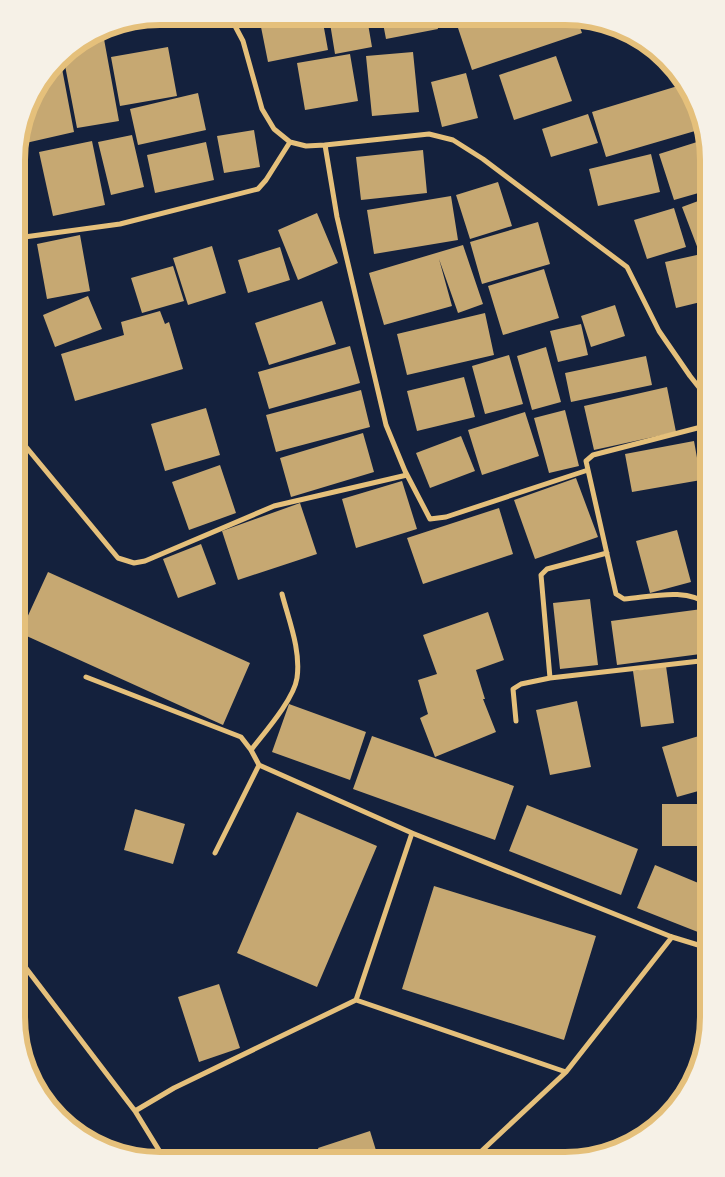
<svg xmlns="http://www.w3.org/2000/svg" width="725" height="1177" font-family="Manrope,sans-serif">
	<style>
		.building { fill: #c6a872 }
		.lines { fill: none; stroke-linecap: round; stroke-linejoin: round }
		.minor { stroke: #e5c07b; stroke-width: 5 }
		.rim { fill: none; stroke: #e5c07b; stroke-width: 6 }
	</style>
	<rect width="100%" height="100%" fill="#14213d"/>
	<!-- building -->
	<path class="building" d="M286,17H322L328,50L268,62L260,22Z
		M329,17L367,18L372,47L335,54Z
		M382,18H435L438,29L386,39Z
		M488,18L577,19L582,33L472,70L458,28Z
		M104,39L119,121L77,128L63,55L79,43Z
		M168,47L177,96L120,106L111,57Z
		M413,52L419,112L372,116L366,56Z
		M350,54L358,101L305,110L297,63Z
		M556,56L572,101L514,120L499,75Z
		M60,58L74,132L17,145L31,96Z
		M466,73L478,118L442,127L431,82Z
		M681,85L695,131L606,157L592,112Z
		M198,93L206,130L138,145L130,109Z
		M588,114L598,143L551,157L542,129Z
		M254,130L260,167L224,173L217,136Z
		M132,135L144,187L111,195L98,142Z
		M92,141L105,205L53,216L39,152Z
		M206,142L214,180L155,193L147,155Z
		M697,142L709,182V190L674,200L659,154Z
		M423,150L427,193L361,200L356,157Z
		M651,154L660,192L598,206L589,169Z
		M498,182L512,226L470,239L456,195Z
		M451,196L458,240L374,254L367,210Z
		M709,197V245L698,249L682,207Z
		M674,208L686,247L647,259L634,220Z
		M317,213L338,263L298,280L278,230Z
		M538,222L550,264L482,284L470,242Z
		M80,235L90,291L47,299L37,244Z
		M463,245L483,304L458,313L439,259L452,306L384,325L369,273Z
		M212,246L226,293L188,305L173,258Z
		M280,247L290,280L248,293L238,260Z
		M706,253L709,264V300L676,308L665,262Z
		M173,266L184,301L142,313L131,278Z
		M544,269L559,318L503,335L488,286Z
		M18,287L27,319L18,322L25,343L17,346Z
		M88,296L102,329L55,347L43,315Z
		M322,301L336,344L269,365L255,323Z
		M615,305L625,336L591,347L581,316Z
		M160,311L165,324L169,322L183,369L75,401L61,354L124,335L121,322Z
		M485,313L494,355L407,375L397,334Z
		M581,324L588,355L558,362L550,331Z
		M350,346L360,383L269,409L258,372Z
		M546,347L561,402L532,410L517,356Z
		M509,355L523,404L485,414L472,366Z
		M646,356L652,385L571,402L565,373Z
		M464,377L475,417L417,431L407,391Z
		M667,387L676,432L594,450L584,406Z
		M361,390L370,427L276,452L266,415Z
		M206,408L220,455L165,471L151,424Z
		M565,410L579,466L549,473L534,418Z
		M525,412L539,456L482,475L468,430Z
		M363,433L374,472L291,497L280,458Z
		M461,436L475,471L430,488L416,453Z
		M694,441L701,480L632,492L625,454Z
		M220,465L236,513L189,530L172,482Z
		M576,478L598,537L535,559L514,500Z
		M402,481L417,529L356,548L342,499Z
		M300,503L317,554L238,580L222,531Z
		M499,508L513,554L423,584L407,538Z
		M677,530L691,582L650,593L636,541Z
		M709,538V565H708L700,541Z
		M201,544L216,584L178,598L163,559Z
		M48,572L250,663L223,725L20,633Z
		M590,599L598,665L560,669L553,603Z
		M702,609L708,653L617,665L611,621Z
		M488,612L504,660L476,670L485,699H483L496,732L435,757L420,718L428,714L418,680L437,674L423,635Z
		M666,666L674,723L641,727L633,671Z
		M577,701L591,767L550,775L536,710Z
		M289,704L366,732L350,780L272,752Z
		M709,733V788L677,797L662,747Z
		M372,736L514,786L495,840L353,789Z
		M662,804H709L708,846H662Z
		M527,805L638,849L621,895L509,851Z
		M135,809L185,824L173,864L124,850Z
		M297,812L377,846L317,987L237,953Z
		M655,865L708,887V936L637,908Z
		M434,886L596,936L564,1040L402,989Z
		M219,984L240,1048L199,1062L178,997Z
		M370,1131L379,1160H322L318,1148Z"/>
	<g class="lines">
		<!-- minor -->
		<path class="minor" d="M216,17H221L234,24L243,41L262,109L274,129L290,142L306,146L325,145L429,134L453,140L483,159L627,267L659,331L690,376L709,400
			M325,145L337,217L386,425L405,471L430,519L446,517L588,470
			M17,238L120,224L258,189L266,180L290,142
			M17,436L118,558L134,563L145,561L274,506L407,475
			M607,553L547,569L541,575L550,678L709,660
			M709,605C686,587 651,597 624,599L616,594L586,461L593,455L709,425
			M86,677L241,737L251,750L259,765L412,833
			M516,721L513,689L521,684L550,678
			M251,750C265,732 294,699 297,678C301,650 289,621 282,594
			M215,853L259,765
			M16,955L135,1111L165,1160
			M356,1000L412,833L672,937L708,948
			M135,1111L174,1088L356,1000L566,1072
			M472,1160L566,1072L672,937"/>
	</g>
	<!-- crop -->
	<path d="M0 0H725V1177H0ZM160 25H565A135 135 0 0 1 700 160V1017A135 135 0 0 1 565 1152H160A135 135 0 0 1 25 1017V160A135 135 0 0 1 160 25Z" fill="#f6f1e7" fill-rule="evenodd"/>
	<path class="rim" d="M160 25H565A135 135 0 0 1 700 160V1017A135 135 0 0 1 565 1152H160A135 135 0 0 1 25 1017V160A135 135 0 0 1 160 25Z"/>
</svg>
